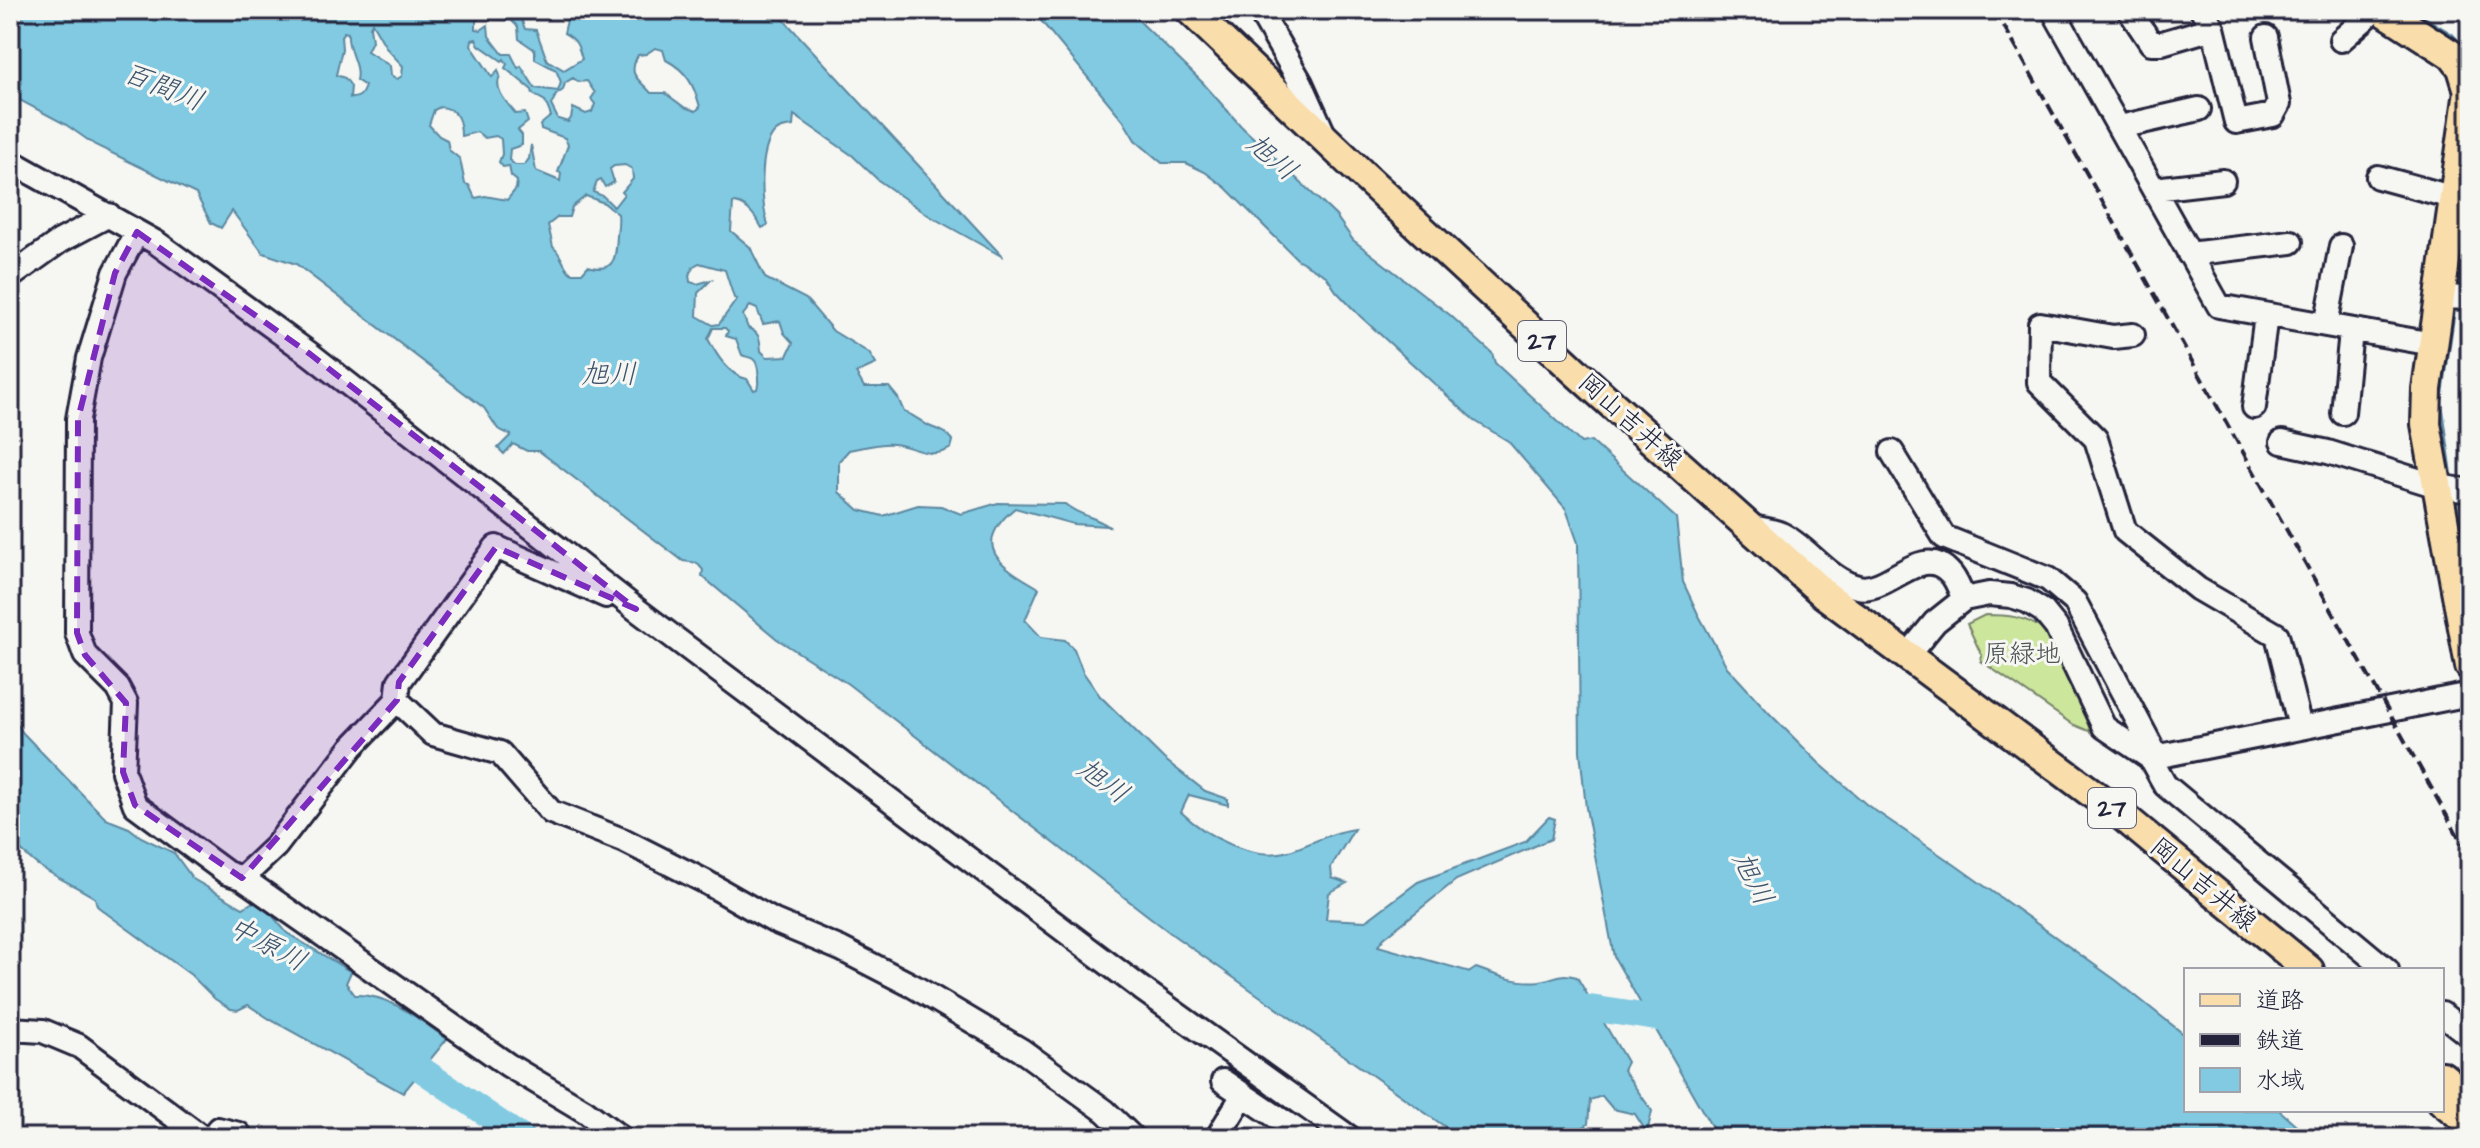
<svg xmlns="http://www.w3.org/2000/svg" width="2480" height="1148" font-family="'Architects Daughter','Klee One',sans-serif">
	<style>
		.green { fill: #cce69c; stroke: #77846c; stroke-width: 2 }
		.water { fill: #81cae1; stroke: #5b879f; stroke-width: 2; fill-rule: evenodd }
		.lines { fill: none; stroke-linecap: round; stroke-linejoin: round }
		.stream { stroke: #5b879f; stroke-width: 4 }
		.river { stroke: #81cae1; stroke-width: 26 }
		.minor-casing { stroke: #22223b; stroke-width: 28 }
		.major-casing { stroke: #22223b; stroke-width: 34 }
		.minor { stroke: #f6f6f2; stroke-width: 22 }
		.major { stroke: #f9deab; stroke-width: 28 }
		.rail { stroke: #22223b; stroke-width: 4; stroke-dasharray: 12 6; stroke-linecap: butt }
		.marked { fill: #7b2cbf; fill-opacity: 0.2; stroke: #7b2cbf; stroke-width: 6; stroke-dasharray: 16 10; stroke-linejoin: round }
		.labels { text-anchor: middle; stroke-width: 6; stroke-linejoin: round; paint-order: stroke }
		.shield { fill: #f6f6f2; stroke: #626272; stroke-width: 2 }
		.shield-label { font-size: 24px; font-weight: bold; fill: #22223b }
		.street-label { font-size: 26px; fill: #22223b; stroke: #f6f6f2 }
		.park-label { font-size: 26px; fill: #4c5353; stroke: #f6f6f2 }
		.water-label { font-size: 28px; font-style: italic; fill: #3e546d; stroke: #f6f6f2 }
	</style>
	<rect width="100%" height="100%" fill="#f6f6f2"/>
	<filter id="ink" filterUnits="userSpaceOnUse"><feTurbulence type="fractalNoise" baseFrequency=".0125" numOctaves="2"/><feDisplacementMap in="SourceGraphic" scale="16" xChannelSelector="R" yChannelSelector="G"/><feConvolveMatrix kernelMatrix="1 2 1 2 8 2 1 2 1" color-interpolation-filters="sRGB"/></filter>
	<g filter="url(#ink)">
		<!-- green -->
		<path class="green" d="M1985,615C2006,615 2027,616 2044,631C2061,647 2081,708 2091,732L2072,724L1981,661L1982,656L1967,624Z"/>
		<!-- water -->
		<path class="water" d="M10,10H523L522,21L525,29L536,30L547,60L564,70L582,59C578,45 577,40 564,33L567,20L561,14L546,10H775L1003,257L928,215L878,180L853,156L794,115L793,126C786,127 780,127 775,132C758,150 761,203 768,225L762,228C756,217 746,203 733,203L731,231L750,247L765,278L806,299L833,331L869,353L876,364L856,373L864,387H889L898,398L904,412C917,416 919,421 929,426C942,432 943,429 953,441L951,448C931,461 914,446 894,444C881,442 862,448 849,450L839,461V492L859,510L883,516L918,505L941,506L961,514L998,503L1065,504C1079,516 1094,516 1108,526L1073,524L1015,508C969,546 1000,566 1039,588L1025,620L1041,637L1065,640L1074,649L1083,672L1100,696L1164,759L1205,791L1228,799V805L1189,795L1181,812C1206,836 1253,862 1289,851C1312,844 1330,832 1354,829L1331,867L1332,878L1347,883L1329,893L1326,919L1366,921L1418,882L1525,842L1549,817L1555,819L1551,839L1456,880L1384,938L1378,946L1470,972L1476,968C1495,975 1519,984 1540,981C1558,978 1557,972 1577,977L1627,1062L1623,1070L1652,1111L1647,1133L1635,1114L1613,1109L1602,1096L1590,1100L1588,1124L1574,1134L1576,1138H1461L1173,935L848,684L777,639L702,576L703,570L697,563L683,561L539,451H527L513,444L504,454L498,448L511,435L498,429L484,408L296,264L263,253L232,211L221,228L211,223L196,194L95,145L65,124L10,95ZM492,13L496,19L511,20L518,27L519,39L535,50V59L556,70L561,82L558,91L535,88L521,66L518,68L511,54H503L489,36L488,25L481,30L476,29V21L481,16ZM372,23L387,49L403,66L402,76L397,79L391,75L390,66L367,51L372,41L370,27ZM344,32L348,33C346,50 360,64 356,80L365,86C362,95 360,98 350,98L351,86L345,78L336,75L342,49L341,36ZM476,39L479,45L502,61L504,59L507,64L505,68L532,90L533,94L545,101L551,116L540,125L541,129L565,138L568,145L558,172L561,173L560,181L536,171L531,145L529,159L524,165H515L509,160L510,149L522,145V135L518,130L528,122L525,113L516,114C507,103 493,89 500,76L498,70L492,77L471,45L472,40ZM655,48L663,50L666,60C687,71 694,85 700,107L696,111L684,107L665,93H651C638,78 627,76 638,55L646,54ZM573,78L579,82L587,81L595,93L591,99L595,104L592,112L586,114L573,108L571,118L568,122L558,119L551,105L556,95L563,90L565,83ZM440,107C458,108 461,122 461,136L477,132L485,138L496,136L501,139L502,154L499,162L503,167L509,166L511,176L517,181L516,189L507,200L485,196L475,198L469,185L465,184L460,159L449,150L447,140L439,136L429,125L434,110ZM625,165L632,169L633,179L622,192L624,194L614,207L603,196L593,192L597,182L601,180L605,187L614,182L610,169L614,166ZM586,196L604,203L618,214C619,222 618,227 617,235C616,256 616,274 588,266L582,273H571C562,265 562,254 553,247L548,225L558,217H569L572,207ZM699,263L725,270L734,298L737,299L719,324L713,325L697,316L698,293L711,280L697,284L690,282L689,275L694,266ZM750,306L757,309L763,324L780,321L784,333L793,343L787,356L767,357L761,351C760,339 760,333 748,328L743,315ZM713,328H725L728,331L726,336L736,339L742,355C746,357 750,357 753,359C760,364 759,383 757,389L754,390L747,379C729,376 716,354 708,339Z
			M1032,10H1128L1203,83L1241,126L1336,216L1353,240L1450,315L1492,353L1495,363L1581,443L1591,441L1676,518L1683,582L1698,614L1727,667L1770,714L1819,763L1867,805L1955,865L2117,981L2186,1036V1110H2279L2311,1138H1718L1614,957L1586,808L1580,751L1578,543L1566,509L1508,441L1475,421L1360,316L1336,291L1326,276L1297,259L1226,188L1205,172L1186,163H1162L1135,140L1123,120Z
			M10,713L23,733L106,819L129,828L141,837L174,853L193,879L243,908L253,902L265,907L287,933L351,972L346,983L355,995C389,993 421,1021 447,1039L403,1093L271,1020L248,1005L238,1010L231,1009L215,999L191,975L106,913L97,906L95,898C76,886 57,878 39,866C29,859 21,849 10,842Z"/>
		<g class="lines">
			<!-- stream -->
			<path class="stream" d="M2411,10L2452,35L2470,54
				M2457,291L2470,191
				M2452,481L2441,402L2455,303
				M2455,497L2466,568"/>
			<!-- river -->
			<path class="river" d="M1563,1004L1683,1022
				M393,1050L522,1138"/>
			<defs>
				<path id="minor" d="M1259,10L1301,83L1323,132
					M2053,10L2219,306L2433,344
					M2129,10L2151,43H2162L2213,28L2236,122L2273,115L2279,104L2266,37
					M2202,10L2213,28
					M2341,40L2375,10
					M2120,127L2199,109
					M10,161L157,243L310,354L636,609L1142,989L1350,1138
					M2378,177L2455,198
					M2154,189L2223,181
					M137,232L115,273L89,358L78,419L77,633L85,655L118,688L126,703L123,772L135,805L227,873L242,878L508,1065L585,1111L621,1138
					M2189,254L2291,242
					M10,277L60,241L109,215
					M2441,297L2470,298
					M2326,325L2341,246
					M2133,335L2113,337L2040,324L2039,382L2096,439L2125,531L2198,589L2277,635L2300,727
					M2254,407L2266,315
					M2343,413L2351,331
					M2282,442L2328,452L2437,486L2470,491
					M1892,452L1944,537L2048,579L2075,602L2157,757
					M1751,527C1760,529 1772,530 1781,534C1808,547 1828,580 1858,587C1888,594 1921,542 1949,572C1956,578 1960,591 1964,599
					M1907,656L1935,622L1964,599L1989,594L2011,596L2027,601L2043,611L2056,627L2104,727L2150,758L2165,785L2387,970
					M397,700L433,734L500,753L551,812L625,841L704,881L774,921L841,949L913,986L1021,1050L1105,1111L1133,1138
					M2150,758L2470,694
					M242,878L276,846L352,747L397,700L399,682L496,547L606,596
					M2442,1014L2470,1036
					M10,1029L43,1031L79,1046L203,1138
					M1223,1081L1308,1138
					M211,1138L218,1129L239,1134
					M1217,1138L1243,1095"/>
				<path id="major" d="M1190,10L1362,174L1577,373L1824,594L2120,814L2309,970
					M2382,10L2452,55L2462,68L2469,91L2427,389L2426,424L2470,666
					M2442,1076L2470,1099
					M2442,1101L2470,1123"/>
			</defs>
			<!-- minor casing -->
			<use href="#minor" class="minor-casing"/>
			<!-- major casing -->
			<use href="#major" class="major-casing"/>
			<!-- minor -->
			<use href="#minor" class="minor"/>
			<!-- major -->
			<use href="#major" class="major"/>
			<!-- rail -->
			<path class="rail" d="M1995,10L2470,857"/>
		</g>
	</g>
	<!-- marked area -->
	<path class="marked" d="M137,232L310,354L636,609L496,547L399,682L397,700L242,878L135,805L123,772L126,703L85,655L77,633L78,419L115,273Z"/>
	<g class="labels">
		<!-- shield labels -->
		<g class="shield">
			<rect x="1518" y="321" width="48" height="40" rx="6"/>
			<rect x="2088" y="788" width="48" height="40" rx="6"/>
		</g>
		<g class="shield-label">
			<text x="1542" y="349">27</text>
			<text x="2112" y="816">27</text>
		</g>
		<!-- street labels -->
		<g class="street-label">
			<text transform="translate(1631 421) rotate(42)" y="9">岡山吉井線</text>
			<text transform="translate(2204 884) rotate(40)" y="9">岡山吉井線</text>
		</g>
		<!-- park labels -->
		<g class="park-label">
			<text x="2022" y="662">原緑地</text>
		</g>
		<!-- water labels -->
		<g class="water-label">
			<text transform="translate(164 86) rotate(22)" y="10">百間川</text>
			<text transform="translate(1273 156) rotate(40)" y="10">旭川</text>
			<text x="609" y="383">旭川</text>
			<text transform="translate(1104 780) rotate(36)" y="10">旭川</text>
			<text transform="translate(1754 878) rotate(63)" y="10">旭川</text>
			<text transform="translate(268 943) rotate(28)" y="10">中原川</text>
		</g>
	</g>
	<!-- margin -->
	<rect width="2480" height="1148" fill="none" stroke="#f6f6f2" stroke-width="40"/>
	<rect x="20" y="20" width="2440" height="1108" fill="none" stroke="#22223b" stroke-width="3" filter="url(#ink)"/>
	<!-- legend -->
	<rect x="2184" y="968" width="260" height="144" fill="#f6f6f2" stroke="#a1a1a9" stroke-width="2"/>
	<rect x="2200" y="994" width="40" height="12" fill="#f9deab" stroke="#a1a1a9" stroke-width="2"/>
	<text x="2256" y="1008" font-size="24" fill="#22223b">道路</text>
	<rect x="2200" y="1034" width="40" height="12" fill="#22223b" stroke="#a1a1a9" stroke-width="2"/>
	<text x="2256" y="1048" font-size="24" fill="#22223b">鉄道</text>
	<rect x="2200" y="1068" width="40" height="24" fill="#81cae1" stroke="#a1a1a9" stroke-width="2"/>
	<text x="2256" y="1088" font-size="24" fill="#22223b">水域</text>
</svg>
